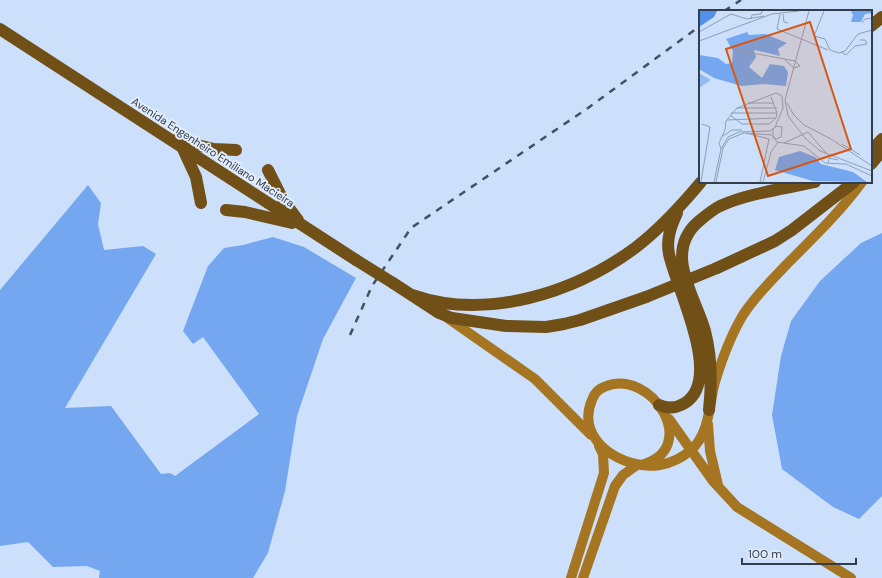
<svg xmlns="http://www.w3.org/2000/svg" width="882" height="578" font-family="'DM Sans',sans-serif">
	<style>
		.forest { fill: #74a7ef }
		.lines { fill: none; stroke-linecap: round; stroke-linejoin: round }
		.secondary { stroke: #a57521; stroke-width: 10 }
		.highway { stroke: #705017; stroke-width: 12 }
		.rail { stroke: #455060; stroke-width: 2.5; stroke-dasharray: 7 7; stroke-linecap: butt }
		.highway-bridge { stroke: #705017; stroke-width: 12 }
		.labels { text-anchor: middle; stroke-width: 4; stroke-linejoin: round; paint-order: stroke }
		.street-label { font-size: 11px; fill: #333d4b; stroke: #e2ecfa }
		.inset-road { fill: none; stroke: #8f9fb5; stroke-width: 1 }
		.view { fill: #d65612; fill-opacity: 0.15; stroke: #d65612; stroke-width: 2 }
		.inset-edge { fill: none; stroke: #333d4b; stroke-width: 2 }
	</style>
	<rect width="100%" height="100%" fill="#cce0fb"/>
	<!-- forest -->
	<path class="forest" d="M88,185L101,203L98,224L104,250L143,246L156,254L65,408L111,406L161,474L170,473L175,476L259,414L203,337L193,344L183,331L208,266L224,248L243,245L273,237L304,247L356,278L323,339L297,416L285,491L268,553L253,578H99L100,571L87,566L53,567L28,542L0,546V290Z
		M882,233V496L859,519L833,507L782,469L772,415L781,356L791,321L820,281L861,243Z"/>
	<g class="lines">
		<!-- secondary -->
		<path class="secondary" d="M446,317L535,379L591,435
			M669,419L713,481L737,507L851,578
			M708,424L710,451L718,485
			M641,465C703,449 651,366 604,387C599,389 594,394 592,400C574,441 625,471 660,465C671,463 683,457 691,450C710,433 709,404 715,382C722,359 731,335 743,315C755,296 772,280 787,264C813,238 840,212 862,182
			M571,578L604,473L603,454L599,446
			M583,578L615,486L623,475L637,465"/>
		<!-- highway -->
		<path class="highway" d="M871,26L882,17
			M0,29L356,260
			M176,140L214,149L236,150
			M183,149L196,177L201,203
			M871,151L882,139
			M871,164L882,151
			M268,170L283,200L298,220
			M226,210L245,212L292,223
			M717,268L775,241L792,230L854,182
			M393,283L439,313L452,318L506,326L546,327L564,324L580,320L646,297
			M412,295C486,321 574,293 635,248C660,229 681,206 701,182
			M659,405C668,409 677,408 685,403C724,378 676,288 669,254C666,239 671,226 677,213
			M709,410C712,383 712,358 705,331C695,296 663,253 698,222C705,216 712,210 720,206C749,193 784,189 815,182"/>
		<!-- rail -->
		<path class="rail" d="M724,11L741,0
			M350,335L372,286L411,228L588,108L700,26"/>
		<!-- highway-bridge -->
		<path class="highway-bridge" d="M356,260L393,283
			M646,297L717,268"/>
	</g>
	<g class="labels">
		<!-- street labels -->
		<g class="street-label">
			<text transform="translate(213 152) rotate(33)" y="4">Avenida Engenheiro Emiliano Macieira</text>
		</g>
	</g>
	<!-- overview -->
	<g transform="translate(699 10)">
		<rect width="173" height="173" fill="#cce0fb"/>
		<path d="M0,63L12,70L0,78Z" fill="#94baef"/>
		<path d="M152,1H173V3L166,4L162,12H152L154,5ZM48,22L50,25L66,24L88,33L79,39L81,46L55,40L57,47L50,57L63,68L71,54L85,56L89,62L87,76L64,74L43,76L15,68L0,59V45L19,48L27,54L33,53L34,41L27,29ZM101,141L116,147L122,154L154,162L168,172L114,171L76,160L80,147Z" fill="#74a7ef"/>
		<path d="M0,1H18L15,7L0,17Z" fill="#5191e9"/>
		<path class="inset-road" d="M110,1L86,90L89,106L106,128L121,141L173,161M125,1L115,26L126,29L131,40L140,43L146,41L159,24L173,20M81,4L78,19L129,40M84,4L85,12L89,13M52,9L53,5L62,4L63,1M163,13L166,9L173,8M0,22L32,4L48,9L65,6M0,31L73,4L100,1M37,40L96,51L101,56L95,58L86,50M142,42L147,45L156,36L168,34L166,30H161M49,93H74M88,93L95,105L105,115L132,129L173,156M38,98H78M32,103H78M31,105L43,114H70L77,108L78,103L72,87M28,110L76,108M76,117L84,98M74,119V127L78,132L105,136M47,123L70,129L61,172M24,126L33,120H43M85,133L109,122L127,143M143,134L161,145M105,136L126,153L147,154L173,166M22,139L20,133L26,120L27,111L38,98L77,83L83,86L84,98M129,153L130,148L139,150M2,172L11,117L3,114M15,172L22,139L29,127L40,122L71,121L78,116L83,117L82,127L77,129L74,126M17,172L24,138L30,129L45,123L73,125M64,172L72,142L79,132"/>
		<path class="view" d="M111,12L152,139L69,166L27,39Z"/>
		<rect width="173" height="173" class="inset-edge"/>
	</g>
	<!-- scale -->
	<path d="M742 558v6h114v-6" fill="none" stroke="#333d4b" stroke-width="2"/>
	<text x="748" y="558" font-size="12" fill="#333d4b" stroke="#e2ecfa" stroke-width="3" paint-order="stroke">100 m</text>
</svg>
